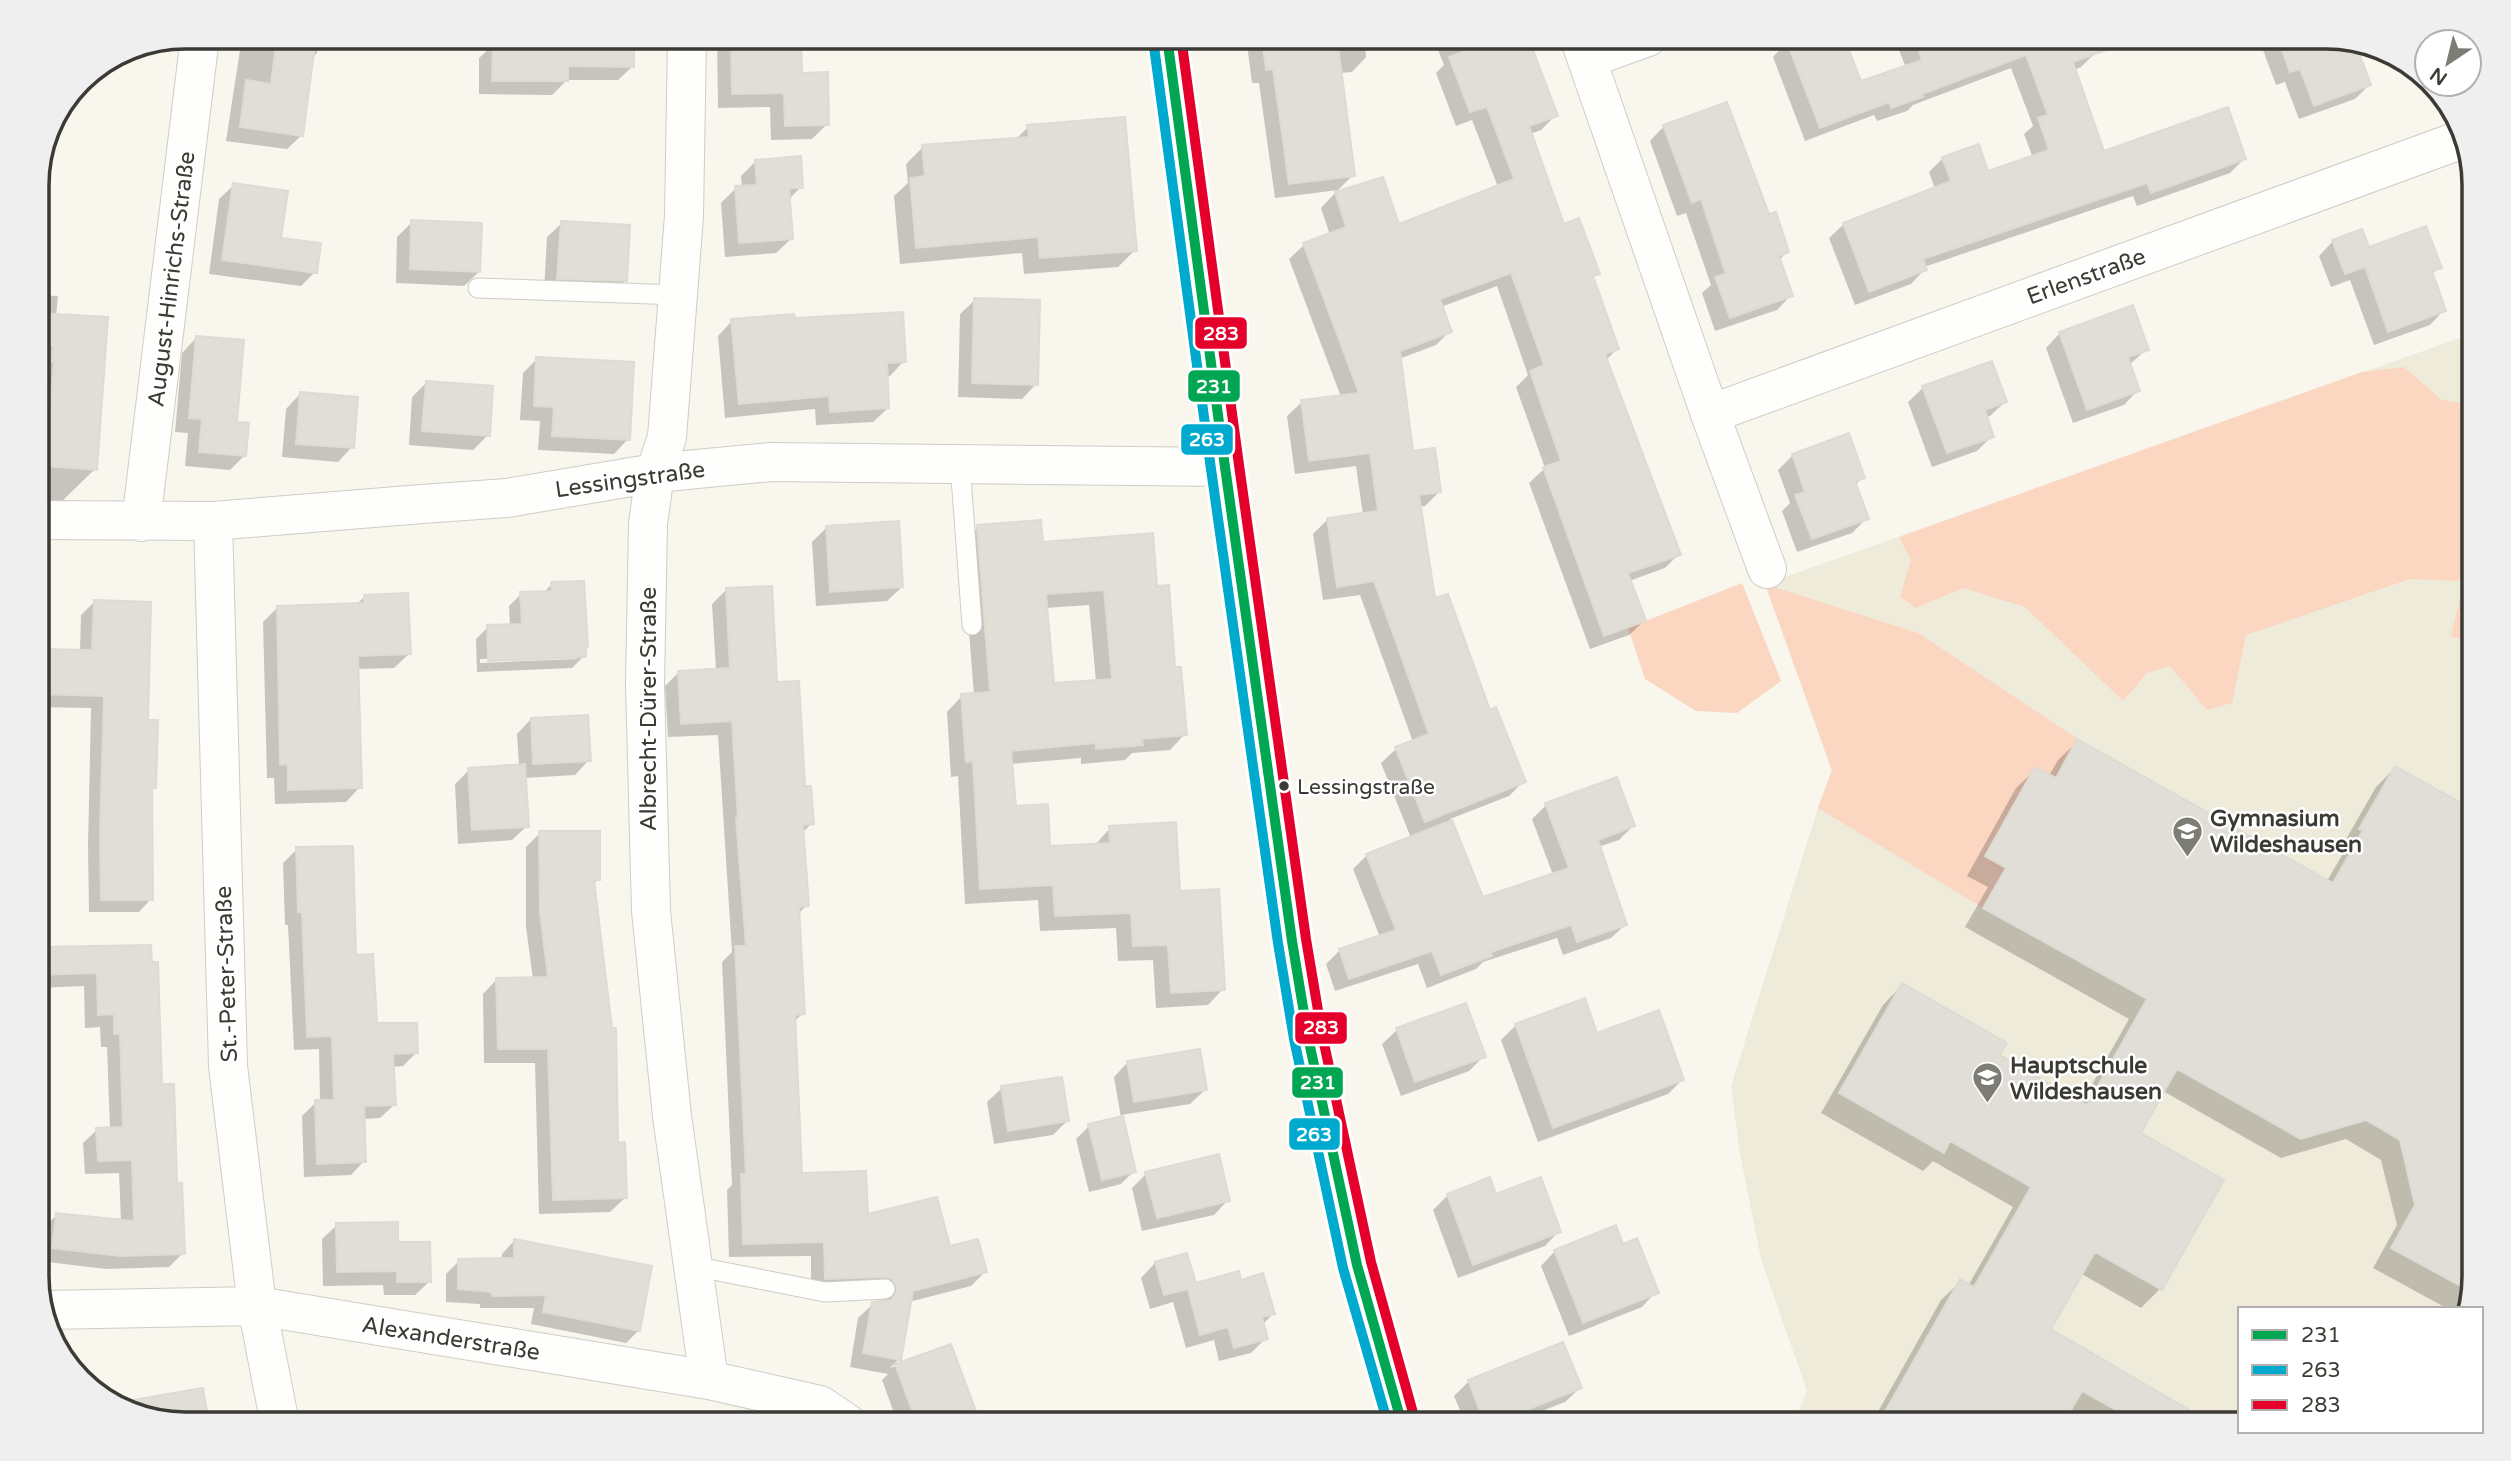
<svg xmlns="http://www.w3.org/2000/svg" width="2511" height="1461" font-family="'Varela Round',sans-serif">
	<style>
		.built { fill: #efebda }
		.green { fill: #fbd6c1 }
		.shadow { fill: #0003; fill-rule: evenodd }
		.building { fill: #e0ded7; stroke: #dedad4; stroke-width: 2; fill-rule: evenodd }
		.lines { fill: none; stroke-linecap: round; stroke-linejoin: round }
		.lane-casing { stroke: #cecdc6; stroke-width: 21 }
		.street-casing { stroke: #cecdc6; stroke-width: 40 }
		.secondary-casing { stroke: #cecdc6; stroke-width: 40 }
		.lane { stroke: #fefefc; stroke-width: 19 }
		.street { stroke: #fefefc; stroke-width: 38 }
		.secondary { stroke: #f2f3ee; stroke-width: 38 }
		.bus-1-casing { stroke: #fff; stroke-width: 16 }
		.bus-2-casing { stroke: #fff; stroke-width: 16 }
		.bus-3-casing { stroke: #fff; stroke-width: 16 }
		.bus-1 { stroke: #00a651; stroke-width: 10 }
		.bus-2 { stroke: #00a9ce; stroke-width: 10 }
		.bus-3 { stroke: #e4002b; stroke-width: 10 }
		.bus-dot { fill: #3b3a34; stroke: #fff; stroke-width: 2.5 }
		.labels { text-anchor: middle; stroke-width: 5; stroke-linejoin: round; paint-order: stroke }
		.bus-label { font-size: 21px; fill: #3b3a34; stroke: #fff; text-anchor: start }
		.street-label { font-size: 23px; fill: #3b3a34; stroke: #fff }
		.poi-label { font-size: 23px; font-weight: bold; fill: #3b3a34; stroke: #fff; text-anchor: start }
		.rim { fill: none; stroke: #3b3a34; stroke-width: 3.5 }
		.line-badge { stroke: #fff; stroke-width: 2.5 }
		.badge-label { font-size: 19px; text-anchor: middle; font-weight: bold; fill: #fff }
	</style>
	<rect width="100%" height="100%" fill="#f8f6ed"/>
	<!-- built -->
	<path class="built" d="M2474,333V1276L2465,1309H2240V1424H1793L1807,1391L1761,1259L1740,1154L1731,1086L1818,808L1832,771L1765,584Z"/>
	<!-- green -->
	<path class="green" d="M2404,367L2442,400L2474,405V640L2472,643L2451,636L2464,581L2410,579L2246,635L2232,703L2207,710L2170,666L2147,673L2123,701L2025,607L1963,588L1916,608L1900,597L1911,560L1899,537L2362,372Z
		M1742,583L1781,681L1737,713L1696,711L1645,679L1628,628Z
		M1765,584L1918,633L2078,739L2056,778L2035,767L1986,856L2006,868L1983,908L1818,808L1832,770Z"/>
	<!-- shadow -->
	<path class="shadow" d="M242,37H319L317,53L311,58L302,135L287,149L226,141Z
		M550,37H633V66L618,80H567L552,95L479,94V58L494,44L550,45Z
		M717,37H799L800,75L827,124L812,139L771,140L770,107L718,108Z
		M902,37H994L902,41Z
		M1246,37H1364L1366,57L1352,72L1340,73L1353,175L1338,190L1275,198L1259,83H1252Z
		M1433,37H1527L1556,115L1541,130L1530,134L1563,226L1597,273L1592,278L1617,349L1606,360L1679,554L1665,568L1629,581L1644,621L1629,635L1590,649L1529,483L1545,468L1516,387L1528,375L1497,286L1441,307L1450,331L1436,345L1399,359L1411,452L1439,492L1425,506L1419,507L1433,601L1524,781L1509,796L1450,819L1482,899L1553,875L1532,819L1546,805L1633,826L1619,840L1598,847L1625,925L1611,938L1563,955L1557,938L1483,962L1476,969L1427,988L1418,964L1335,991L1326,964L1340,950L1380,937L1353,869L1367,855L1411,838L1381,763L1396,749L1413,742L1360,595L1323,600L1313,534L1327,520L1363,515L1356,466L1295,474L1287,416L1302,402L1341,397L1289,259L1304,245L1330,235L1321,208L1335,193L1398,226L1498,187L1472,120L1456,126L1436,73L1444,65Z
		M1802,37H1842L1860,83L1906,68L1894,37H2089L2095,53L2081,67L2074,70L2103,154L2244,159L2230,173L2137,206L2133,196L1924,267L1925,269L1911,284L1855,305L1829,238L1844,224L1935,189L1929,172L1943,158L1986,174L2033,158L2024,134L2033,126L2011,68L1913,105L1907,111L1877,121L1874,115L1805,141L1773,57L1787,42Z
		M2266,37H2326L2342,41L2343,45L2354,44L2369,85L2355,99L2299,119L2285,82L2276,85L2260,42Z
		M1664,126L1768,217L1787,252L1779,260L1791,295L1777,310L1715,331L1702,293L1711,285L1686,213L1677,216L1650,141Z
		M1028,127L1135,250L1118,267L1024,274L1022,253L900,264L894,196L908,183L906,164L923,147L1015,140Z
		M755,162L801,187L788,200L791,239L776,253L725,257L721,203L736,188H742L741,176Z
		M234,185L280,239L315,272L301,286L209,274L219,199Z
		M412,222L479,272L464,286L396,283L397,237Z
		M562,223L626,280L611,295L544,292L547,237Z
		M2333,241L2440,267L2431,275L2444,310L2430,325L2374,345L2350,280L2331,287L2319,256Z
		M37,295L58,296L56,316L95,469L55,508L37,507Z
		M975,300L1036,384L1022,399L958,397L960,314Z
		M793,320L904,361L890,376H886L888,408L873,422L816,425L815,409L725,418L718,336L732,321Z
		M2060,333L2147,349L2129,365L2138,390L2124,405L2073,423L2046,348Z
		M196,338L235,423L245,455L230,470L185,466L188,433L175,432L182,353Z
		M537,359L628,439L614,454L538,450L540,421L520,420L523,373Z
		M426,383L488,435L473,450L409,445L412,397Z
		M1923,388L2005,402L1990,416L1985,418L1992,436L1977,451L1932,467L1908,402Z
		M300,394L352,447L338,462L282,457L286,409Z
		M1793,455L1863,477L1855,485L1867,518L1852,533L1797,552L1782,511L1790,503L1778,470Z
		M827,527L902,587L887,601L816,606L812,542Z
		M978,527L1042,544L1156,587L1185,734L1170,750L1132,753L1125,760L1081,764V758L1011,764L1014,808L1049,848L1095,845L1110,828L1178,893L1223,989L1208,1005L1156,1008L1153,960L1118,961L1116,928L1040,931L1038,900L965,904L958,776L951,777L947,712L962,696L974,695L962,542ZM1089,605L1096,682L1052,685L1045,608Z
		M552,584L584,656L572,668L477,672L476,639L488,627L510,626L509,606L521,594L543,593ZM576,655V659L480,663V659Z
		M726,590L775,684L812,823L802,833L807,905L798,914L803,1013L794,1022L801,1174L866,1217L949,1248L985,1272L971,1286L909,1302L899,1359L890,1368L950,1347L975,1414L964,1424H898L882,1380L888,1374L850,1367L858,1318L873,1304L883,1302L881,1296L811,1293V1256L729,1257L727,1190L732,1185L722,962L732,952L718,735L668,737L665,686L679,672L716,670L712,604Z
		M364,597L409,654L394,668L357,669L360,787L346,802L275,804L274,778H267L263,622L277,608L356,605Z
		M94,602L146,722L155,787L150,791L151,899L139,912H89L88,846L91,708L37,707V650L80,652L81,615Z
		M531,719L589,760L575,775L524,778L527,826L512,840L458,844L455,784L469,770L519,766L517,734Z
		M2078,741L2327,881L2345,850L2341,848L2376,787L2395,768L2474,812V1276L2465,1309H2448L2373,1268L2397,1225L2381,1160L2346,1139L2281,1158L2163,1091L2139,1133L2160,1289L2141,1308L2080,1273L2048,1329L2202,1420L2200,1424H1871L1941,1300L1961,1281L1968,1286L2013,1207L1933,1161L1923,1171L1821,1113L1883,1005L1902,985L1998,1056L2081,1104L2129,1019L1965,927L1988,887L1967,876L2016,788L2036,769L2049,776L2058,760Z
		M540,833L598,880L592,885L616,1144L625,1198L610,1212L539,1214L535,1063H484L483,994L497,979H533L526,927V847Z
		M297,849L354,957L375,1025L416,1053L403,1066L392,1067L394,1105L380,1118L363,1119L364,1161L351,1175L304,1177L302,1116L316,1102H320L319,1049L294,1050L288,925H285L283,863Z
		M150,946L160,1086L175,1185L183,1253L169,1267L106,1269L39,1261L43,1228L57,1215L121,1221L119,1173L85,1174L83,1143L97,1130L110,1129L107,1047H101L100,1027L85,1028L84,986L37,988V949Z
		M1516,1025L1596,1035L1682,1080L1668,1094L1538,1142L1501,1040Z
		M1397,1030L1484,1056L1469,1071L1401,1096L1382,1044Z
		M1128,1062L1205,1090L1190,1104L1121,1115L1134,1171L1121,1184L1089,1192L1076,1139L1089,1126L1121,1118L1114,1077Z
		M1002,1088L1067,1121L1053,1135L994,1144L987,1102Z
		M1146,1174L1228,1200L1214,1215L1142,1231L1132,1188Z
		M1448,1195L1559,1231L1545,1246L1458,1278L1433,1210Z
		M337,1225L396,1243L430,1281L415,1295H384L383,1285L323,1286L322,1239Z
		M514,1241L639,1330L626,1343L531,1324L534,1308H480V1304L446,1302V1274L459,1261L502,1260V1254Z
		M1622,1246L1656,1292L1642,1307L1569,1336L1541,1266L1555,1251Z
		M1155,1263L1194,1285L1240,1282L1273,1314L1262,1325L1266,1338L1251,1353L1219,1361L1214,1340L1186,1348L1173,1302L1150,1309L1141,1278Z
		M84,1368L86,1380L76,1369Z
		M1469,1381L1580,1388L1565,1402L1529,1416L1533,1424H1466L1454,1396Z
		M382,1414L446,1424H372Z"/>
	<!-- building -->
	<path class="building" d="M277,37H316L303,136L240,127L246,80L271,84Z
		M564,37H634V67L568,66V81H492L493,42L564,43Z
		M731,37H801L802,73L828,72L829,125L785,126L784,93L732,94Z
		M1262,37H1337L1355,176L1289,184L1273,69L1266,70Z
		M1502,37H1528L1558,116L1529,126L1564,224L1579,218L1600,274L1593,276L1619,349L1605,354L1681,555L1628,573L1646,621L1604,636L1543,467L1561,461L1530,371L1544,365L1511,273L1440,299L1452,332L1400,351L1413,451L1435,448L1441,492L1419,495L1435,598L1448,594L1490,710L1496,707L1526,782L1425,822L1395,747L1429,734L1374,581L1337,587L1327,518L1378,511L1370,453L1309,461L1301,400L1359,393L1303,243L1346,227L1335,192L1383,177L1399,224L1514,179L1487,107L1470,112L1449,57Z
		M1785,37H1844L1861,81L1922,60L1914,37H2133L2134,40L2073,62L2104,151L2228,107L2246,159L2151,193L2147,183L1923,259L1927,270L1869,292L1843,223L1951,181L1942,157L1979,144L1988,171L2049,150L2038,118L2048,115L2026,55L1922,94L1923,97L1891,108L1889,102L1820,128Z
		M2277,37H2326L2356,45L2371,85L2314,106L2300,69L2290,72Z
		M1727,102L1769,214L1776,212L1789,252L1779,256L1793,296L1730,318L1715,277L1726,274L1701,199L1692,203L1663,125Z
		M1125,117L1137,251L1040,258L1038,237L916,248L910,178L925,176L922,145L1029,137L1027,125Z
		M801,156L803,188H789L793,239L739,243L735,186L757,185L755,160Z
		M233,183L288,191L281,238L321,243L317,273L222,260Z
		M411,220L482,223L480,272L410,269Z
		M561,221L630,225L627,281L557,279Z
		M2426,226L2442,268L2432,271L2446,311L2388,332L2365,267L2345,274L2332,240L2362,229L2369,247Z
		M974,298L1040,300L1038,385L972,383Z
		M2133,305L2149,350L2128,357L2140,391L2087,410L2059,332Z
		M903,312L906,362L887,363L889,408L830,412L829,396L739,404L731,319L794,314L795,318Z
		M37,313L108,317L97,470L46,466L54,362H52L53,346L37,345Z
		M196,336L244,340L237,422L249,423L246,456L199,452L202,419L189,418Z
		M536,357L634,362L630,440L552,436L554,407L534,406Z
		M1992,361L2007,402L1985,410L1994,437L1947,453L1922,386Z
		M426,381L493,386L490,436L422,431Z
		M300,392L358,397L354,448L296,444Z
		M1849,433L1865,478L1855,481L1869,519L1812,539L1795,495L1805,492L1792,454Z
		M1041,520L1043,542L1153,533L1157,586L1169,585L1175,667H1181L1187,735L1142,739L1143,745L1096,749V743L1011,751L1016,806L1048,804L1050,846L1110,843L1109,826L1176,822L1180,891L1219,889L1225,990L1171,993L1168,945L1133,946L1131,913L1055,916L1053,885L980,889L973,761L966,762L961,694L990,692L977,525ZM1104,590L1112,679L1054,683L1046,594Z
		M899,521L903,587L830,592L826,526Z
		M584,581L588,647H586V657L488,661L487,625L522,624L520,592L552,591L551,582Z
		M772,586L777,682L799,681L805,786H811L814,824L803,825L809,906L799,907L805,1014L795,1015L802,1173L866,1171L868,1214L937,1197L950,1246L978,1239L987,1272L913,1291L901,1360L863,1353L872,1302L891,1300L896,1294L897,1288L891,1278L884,1277L825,1279L824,1242L743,1244L741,1174H746L735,946H746L736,818H738L732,721L681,724L678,671L730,668L726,588Z
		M408,593L411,654L358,656L362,788L288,790V764L280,765L277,606L364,603V595Z
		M94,600L151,602L148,720H158L156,788H152L153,900H101L100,832L104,696L37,694V649L92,650Z
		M588,715L591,761L533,764L531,718Z
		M2077,739L2333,883L2363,830L2359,829L2395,766L2474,810V1276L2470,1291L2391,1248L2415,1205L2400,1140L2366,1120L2301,1139L2177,1069L2141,1133L2224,1180L2162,1290L2095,1252L2051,1329L2213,1424H2141L2082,1391L2063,1424H1878L1960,1279L1974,1287L2031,1187L1950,1141L1944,1153L1839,1093L1902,983L2007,1043L2000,1055L2087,1105L2147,999L1983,908L2006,868L1985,856L2035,767L2056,778Z
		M525,764L529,827L472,830L468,768Z
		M1617,777L1635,826L1598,840L1627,925L1577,942L1571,925L1491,952L1492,956L1441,975L1432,951L1349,979L1339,949L1396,930L1366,854L1452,820L1483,897L1569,868L1545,803Z
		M539,831H600V880H594L612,1028H616L618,1143L625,1142L627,1198L553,1200L548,1049H498L496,978L548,977L540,912Z
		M353,846L356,955L373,954L377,1023H417L418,1053L393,1054L396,1105L364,1106L366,1162L317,1164L315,1100H334L332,1036L307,1037L302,912H298L296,847Z
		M151,945L152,962H158L162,1084H174L177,1183H182L185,1254L121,1256L52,1248L56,1213L134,1221L132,1160L98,1161L96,1128L123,1127L120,1034H114V1014L98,1015L97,973L37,975V947Z
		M1585,998L1597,1033L1659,1010L1684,1080L1553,1128L1515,1024Z
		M1466,1003L1486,1057L1415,1082L1396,1028Z
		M1200,1049L1207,1090L1134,1102L1127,1061Z
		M1062,1077L1069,1121L1008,1131L1001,1086Z
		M1123,1116L1136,1172L1102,1180L1088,1124Z
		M1219,1154L1230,1201L1157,1218L1145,1172Z
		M1490,1177L1496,1194L1541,1177L1561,1232L1473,1265L1447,1194Z
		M398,1222V1242H430L431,1282H397V1271L337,1272L336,1223Z
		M1616,1225L1623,1244L1637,1238L1659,1293L1583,1323L1554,1250Z
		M514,1239L652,1266L640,1331L543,1312L546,1295L492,1296V1292L458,1289V1259L514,1258Z
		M1187,1253L1196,1283L1239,1271L1241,1280L1263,1273L1275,1314L1262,1317L1268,1339L1234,1348L1228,1327L1200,1335L1188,1289L1164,1295L1155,1262Z
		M1563,1342L1582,1388L1529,1409L1534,1424H1485L1468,1380Z
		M951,1344L977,1414L949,1424H917L895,1364Z
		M203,1388L209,1424H185L110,1404Z"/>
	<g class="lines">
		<defs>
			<path id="lane" d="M478,288L679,295
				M960,464L972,625
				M693,1266L825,1292L885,1289"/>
			<path id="street" d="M687,37L684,216L667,437L655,473L648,524L645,684L651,911L672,1116L709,1380
				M1579,37L1710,414L1767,569
				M1587,59L1648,37
				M1710,414L2463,139
				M37,520L213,521L422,504L507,498L655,473L771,462L1225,467
				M213,521L228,1066L257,1306L280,1424
				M141,522L200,37
				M45,1310L257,1306L709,1380L820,1405L848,1424"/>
			<path id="secondary" d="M1167,37L1225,467L1292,941L1308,1037L1357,1265L1402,1424"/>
		</defs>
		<!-- lane casing -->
		<use href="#lane" class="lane-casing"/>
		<!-- street casing -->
		<use href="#street" class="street-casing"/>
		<!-- secondary casing -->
		<use href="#secondary" class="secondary-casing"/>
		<!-- lane -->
		<use href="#lane" class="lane"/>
		<!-- street -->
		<use href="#street" class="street"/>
		<!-- secondary -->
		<use href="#secondary" class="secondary"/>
		<defs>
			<path id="bus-1" d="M1167,37L1225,467L1292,941L1308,1037L1357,1265L1402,1424"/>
			<path id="bus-2" d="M1153,39L1211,469L1278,943L1294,1039L1343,1268L1388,1424"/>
			<path id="bus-3" d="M1181,37L1239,465L1306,939L1322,1034L1371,1262L1415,1420"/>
		</defs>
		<!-- bus-1 casing -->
		<use href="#bus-1" class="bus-1-casing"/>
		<!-- bus-2 casing -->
		<use href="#bus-2" class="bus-2-casing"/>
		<!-- bus-3 casing -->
		<use href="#bus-3" class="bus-3-casing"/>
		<!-- bus-1 -->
		<use href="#bus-1" class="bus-1"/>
		<!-- bus-2 -->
		<use href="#bus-2" class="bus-2"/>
		<!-- bus-3 -->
		<use href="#bus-3" class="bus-3"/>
	</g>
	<!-- icons -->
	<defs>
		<symbol id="school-pin" viewBox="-11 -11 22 30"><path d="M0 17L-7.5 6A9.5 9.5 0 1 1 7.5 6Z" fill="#7d7c75" stroke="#fff"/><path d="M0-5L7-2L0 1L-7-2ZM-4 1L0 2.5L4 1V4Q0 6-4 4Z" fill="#fff"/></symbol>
	</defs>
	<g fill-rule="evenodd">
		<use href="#school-pin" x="2170" y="814" width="35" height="47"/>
		<use href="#school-pin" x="1970" y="1060" width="35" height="47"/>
	</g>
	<!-- markers -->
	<circle class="bus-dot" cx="1284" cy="786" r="6"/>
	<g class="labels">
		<!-- bus labels -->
		<g class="bus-label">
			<text x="1297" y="794">Lessingstraße</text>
		</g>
		<!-- street labels -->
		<g class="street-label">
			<text transform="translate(2086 276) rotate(-20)" y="8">Erlenstraße</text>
			<text transform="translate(171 279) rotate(-83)" y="8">August-Hinrichs-Straße</text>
			<text transform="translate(630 479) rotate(-8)" y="8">Lessingstraße</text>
			<text transform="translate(648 709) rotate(-90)" y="8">Albrecht-Dürer-Straße</text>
			<text transform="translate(226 974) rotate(-92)" y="8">St.-Peter-Straße</text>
			<text transform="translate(451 1338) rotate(9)" y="8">Alexanderstraße</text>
		</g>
		<!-- poi labels -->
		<g class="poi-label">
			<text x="2210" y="826">Gymnasium<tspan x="2210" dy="26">Wildeshausen</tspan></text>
			<text x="2010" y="1073">Hauptschule<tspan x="2010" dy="26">Wildeshausen</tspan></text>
		</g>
	</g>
	<!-- crop -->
	<path d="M0 0H2511V1461H0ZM185 49H2326A136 136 0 0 1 2462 185V1276A136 136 0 0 1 2326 1412H185A136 136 0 0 1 49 1276V185A136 136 0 0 1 185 49Z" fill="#efefef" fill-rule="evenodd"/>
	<path class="rim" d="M185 49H2326A136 136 0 0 1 2462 185V1276A136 136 0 0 1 2326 1412H185A136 136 0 0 1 49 1276V185A136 136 0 0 1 185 49Z"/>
	<g class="line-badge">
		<rect x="1194" y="316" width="54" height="34" rx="7" fill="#e4002b"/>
		<rect x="1187" y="369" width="54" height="34" rx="7" fill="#00a651"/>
		<rect x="1180" y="423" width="54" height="33" rx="7" fill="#00a9ce"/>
		<rect x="1294" y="1011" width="54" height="34" rx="7" fill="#e4002b"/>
		<rect x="1291" y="1066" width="53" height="33" rx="7" fill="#00a651"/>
		<rect x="1288" y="1117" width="53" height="34" rx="7" fill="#00a9ce"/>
	</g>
	<g class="badge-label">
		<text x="1221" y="340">283</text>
		<text x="1214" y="393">231</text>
		<text x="1207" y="446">263</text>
		<text x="1321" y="1034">283</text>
		<text x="1318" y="1089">231</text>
		<text x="1314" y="1141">263</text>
	</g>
	<!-- legend -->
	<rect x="2238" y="1307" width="245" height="126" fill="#ffffff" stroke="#b1b0ae" stroke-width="2"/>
	<rect x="2252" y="1330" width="35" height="10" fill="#00a651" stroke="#b1b0ae" stroke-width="2"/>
	<text x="2301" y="1342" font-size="21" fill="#3b3a34">231</text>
	<rect x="2252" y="1365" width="35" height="10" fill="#00a9ce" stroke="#b1b0ae" stroke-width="2"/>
	<text x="2301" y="1377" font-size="21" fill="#3b3a34">263</text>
	<rect x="2252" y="1400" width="35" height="10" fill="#e4002b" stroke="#b1b0ae" stroke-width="2"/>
	<text x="2301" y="1412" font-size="21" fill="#3b3a34">283</text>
	<!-- north arrow -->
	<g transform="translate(2448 63) rotate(215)"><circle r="33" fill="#ffffff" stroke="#b1b0ae" stroke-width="2"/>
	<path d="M0-5L12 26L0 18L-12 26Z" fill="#7d7c75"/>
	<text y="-10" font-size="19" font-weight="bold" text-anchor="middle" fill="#3b3a34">N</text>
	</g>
</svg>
